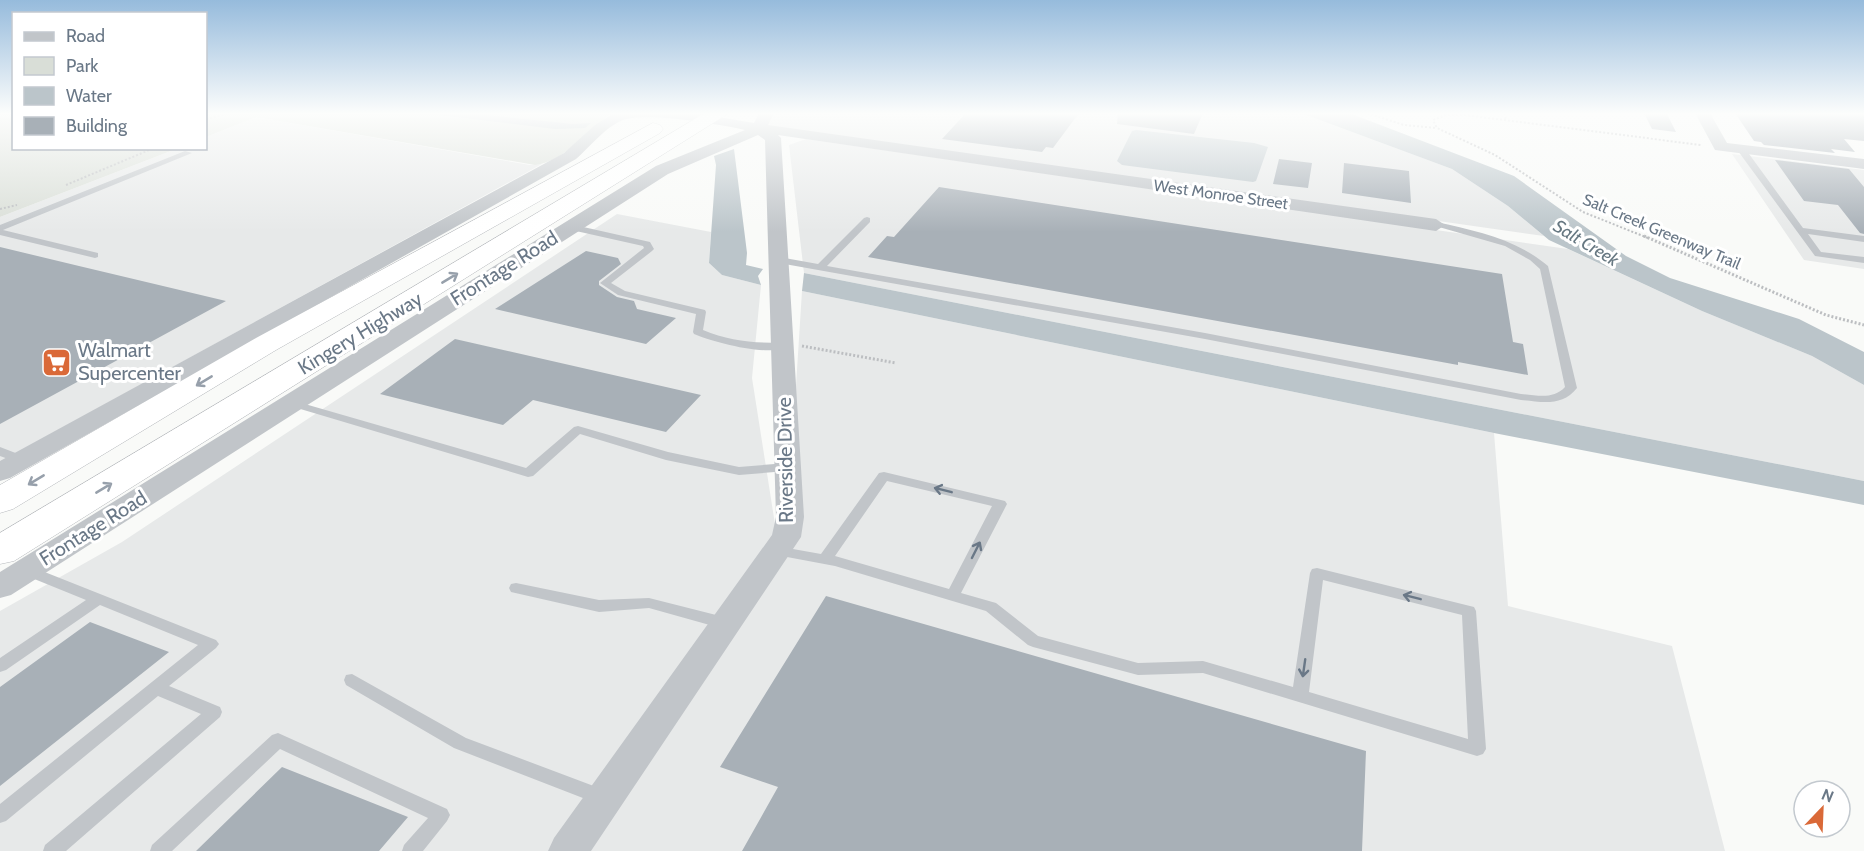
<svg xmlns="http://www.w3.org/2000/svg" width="1864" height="851" font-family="Cabin,sans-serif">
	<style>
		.built { fill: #e7e9e9 }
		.green { fill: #d9ded7 }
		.water { fill: #bbc5ca }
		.building { fill: #a8b0b7 }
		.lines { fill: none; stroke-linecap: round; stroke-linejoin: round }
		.trunk-casing { stroke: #b5b8bc; stroke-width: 1 }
		.path-far1 { stroke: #bcbec1; stroke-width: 2; stroke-dasharray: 2 2; stroke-linecap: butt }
		.path { stroke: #bcbec1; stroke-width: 3; stroke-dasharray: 2 2; stroke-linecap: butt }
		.service { fill: #c1c5c9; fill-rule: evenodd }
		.minor { fill: #c1c5c9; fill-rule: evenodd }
		.trunk { fill: #fff; fill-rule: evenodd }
		.oneway { stroke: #97a0ab }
		.oneway2 { stroke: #6a7887 }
		.labels { text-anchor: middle; stroke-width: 6; stroke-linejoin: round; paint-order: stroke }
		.far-street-label { font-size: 16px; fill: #6a7887; stroke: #fff }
		.far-water-label { font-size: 18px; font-style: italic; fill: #677882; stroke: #fff }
		.street-label { font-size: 20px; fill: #6a7887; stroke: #fff }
		.poi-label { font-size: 20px; fill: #6a7887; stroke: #fff; text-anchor: start }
	</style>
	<rect width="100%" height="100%" fill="#f9faf8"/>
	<!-- built -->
	<path class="built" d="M772,113H1301L1452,169L1508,206L1544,236L793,129L764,127Z
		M256,117L530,165L542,164L0,462V217L176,149L206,148V137Z
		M806,139L1568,249L1702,311L1812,356L1864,385V481L804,273L789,145Z
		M1732,154L1864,170V269L1804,260Z
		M617,214L711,232L709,263L722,275L761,285L752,378L777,537L553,851H0V611L122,542Z
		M802,291L1494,433L1508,606L1672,646L1725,851H582L798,537L793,433Z"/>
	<!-- green -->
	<path class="green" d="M0,113H13L14,148L176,149L0,217Z
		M206,113H613C587,128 567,161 535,165L256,117L206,137Z"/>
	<!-- water -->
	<path class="water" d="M423,113H467L573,124L591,123L585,128L555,129Z
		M1301,113H1349L1514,176L1626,256L1670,278L1799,319L1864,352V385L1812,356L1702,311L1549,240L1508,206L1452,169Z
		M1136,130L1254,143L1268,147L1256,181L1253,182L1122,165L1117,161L1132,131Z
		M734,149L747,253L746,265L763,269L758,276L761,285L722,275L709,263L716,165L714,156Z
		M804,273L1864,481V505L1494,433L802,291Z"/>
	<!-- building -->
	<path class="building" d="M966,113H1079L1053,148L1046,147L1042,152L942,139Z
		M1118,113H1203L1194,134L1117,124Z
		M1644,113L1667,114L1676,132L1652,129Z
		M1735,113H1864V141L1844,139L1855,152L1831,149L1835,153L1764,145L1761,142L1754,141Z
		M1279,159L1312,163L1308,188L1273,184Z
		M1775,160L1849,169L1864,187V234L1860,233L1838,205L1804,201Z
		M1344,163L1409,171L1411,203L1342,193Z
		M939,187L1502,274L1513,342L1523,344L1528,375L1458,362V365L868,257L887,236L894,237Z
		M0,247L79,266L226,301L0,424Z
		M586,251L618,258L621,264L599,281V285L617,297L634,301L637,309L676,318L646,344L495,309Z
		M455,339L701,395L666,432L533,400L503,425L380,394Z
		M826,596L1366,751L1362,851H742L778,787L720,767Z
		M90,622L169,652L0,786V687Z
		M282,767L408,817L379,851H196Z"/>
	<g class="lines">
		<defs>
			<path id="trunk" d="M705,113H729L14,561L0,564V533Z
				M653,123L660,125L663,129L660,133L276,350L13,509L0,513V485L256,338Z"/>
		</defs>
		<!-- trunk casing -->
		<use href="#trunk" class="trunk-casing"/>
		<!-- path-far1 -->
		<path class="path-far1" d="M1367,113L1404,125L1437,128
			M1504,113L1506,120
			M206,119L230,113
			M66,185L154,148
			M0,209L17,205
			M1648,238L1583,212L1495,155L1437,128L1433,120L1446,115H1465L1701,145"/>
		<!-- path -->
		<path class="path" d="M1644,236L1826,315L1864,325
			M802,346L896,363"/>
		<!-- service -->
		<path class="service" d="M1738,147H1744L1803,228L1864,236V242L1808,234L1821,252L1864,257V263L1815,256L1738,151Z
			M185,151L192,153L3,230L98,253V257L95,258L0,235V225Z
			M867,217L870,218V222L827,266L1205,333L1521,394C1537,395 1553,400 1565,387L1540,269L1530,260L1505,246L1432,225L1436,222C1477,231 1516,239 1548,266L1577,388C1562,407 1542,402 1521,400L1205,339L779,263L774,260L779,257L818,264L864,218Z
			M570,224L650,242L654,249L652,251L611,283L625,291L705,310L706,312L703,330C729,341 755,343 782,343L787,346C772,358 712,342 694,334L693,332L696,314L618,295L600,283L644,248L643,246L567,229L566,227Z
			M291,400L526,468L574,427L578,426L668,452L739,467L787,463L793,467L787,471L739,475L666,460L580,434L533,476L528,477L287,405L285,403Z
			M0,447L26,457L28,460L22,464L0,456Z
			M884,472L1005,501L1007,504L961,593L996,603L1038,636L1138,663L1203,661L1293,687L1310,573L1312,569L1317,568L1474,607L1476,611L1486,749L1483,754L1477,756L1203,673L1138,675L1033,647L1028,645L986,611L835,566L771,554L769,551L771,548L776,546L821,554L879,473ZM887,481L992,506L949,589L835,556ZM1323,580L1462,615L1468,739L1309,692Z
			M27,565L216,640L219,644L216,648L169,686L220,707L222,712L220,717L66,851H43L45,845L201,714L158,696L6,821L0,823V804L198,645L100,605L6,670L0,672V658L86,600L22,574L20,570L22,566Z
			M516,583L599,600L649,598L724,617L729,619L732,623L729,627L724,629L649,608L599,612L511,592L509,588L511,584Z
			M352,674L466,738L607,791L610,797L607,803L601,805L454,748L346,685L344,680L346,675Z
			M278,733L447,809L450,815L447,821L423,851H402L404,845L428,818L280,749L172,851H150L152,845L272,735Z"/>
		<!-- minor -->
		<path class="minor" d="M614,113H695L754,123L759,113H774L768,125L1436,219L1445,225L1436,231L778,135L781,138L804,517L801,537L591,851H548L554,838L772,535L776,517L765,140L758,135L668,174L11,595L0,598V572L656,166L745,130C718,124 648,112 623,120C605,127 590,147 576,159L10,478L0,481V461L564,153L595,125Z
			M1695,113H1710L1727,143L1864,159V169L1715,150Z"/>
		<!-- trunk -->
		<use href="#trunk" class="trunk"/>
	</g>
	<!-- one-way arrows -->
	<defs><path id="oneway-shaft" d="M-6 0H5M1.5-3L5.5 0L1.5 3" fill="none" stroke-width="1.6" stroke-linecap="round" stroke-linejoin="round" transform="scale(1.5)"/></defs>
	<g class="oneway">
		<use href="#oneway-shaft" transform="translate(450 278) rotate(-31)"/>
		<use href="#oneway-shaft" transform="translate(204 381) rotate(149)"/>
		<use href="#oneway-shaft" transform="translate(36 480) rotate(149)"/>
		<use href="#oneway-shaft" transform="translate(104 488) rotate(-31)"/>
	</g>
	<g class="oneway2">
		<use href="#oneway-shaft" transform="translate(943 490) rotate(-166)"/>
		<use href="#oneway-shaft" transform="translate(976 550) rotate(-63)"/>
		<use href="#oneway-shaft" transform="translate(1412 597) rotate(-166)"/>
		<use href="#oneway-shaft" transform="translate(1304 668) rotate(98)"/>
	</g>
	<!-- sky -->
	<linearGradient id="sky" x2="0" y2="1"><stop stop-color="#96bbdc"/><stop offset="0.49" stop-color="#fcfdfc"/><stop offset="1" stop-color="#fcfdfc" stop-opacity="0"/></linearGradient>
	<rect width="1864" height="232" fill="url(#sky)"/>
	<!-- icons -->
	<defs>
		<symbol id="supermarket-square" viewBox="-11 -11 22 22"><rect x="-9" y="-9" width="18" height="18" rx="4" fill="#da6938" stroke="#fff"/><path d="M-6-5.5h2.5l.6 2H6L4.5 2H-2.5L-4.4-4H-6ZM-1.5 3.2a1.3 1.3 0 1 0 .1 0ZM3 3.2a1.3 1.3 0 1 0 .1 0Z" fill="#fff"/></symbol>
	</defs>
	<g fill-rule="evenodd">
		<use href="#supermarket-square" x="40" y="346" width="33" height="33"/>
	</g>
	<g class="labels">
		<!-- far-street labels -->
		<g class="far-street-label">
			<text transform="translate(1221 194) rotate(8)" y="6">West Monroe Street</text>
			<text transform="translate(1662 231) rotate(23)" y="6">Salt Creek Greenway Trail</text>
		</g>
		<!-- far-water labels -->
		<g class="far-water-label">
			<text transform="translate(1586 243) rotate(31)" y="6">Salt Creek</text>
		</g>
		<!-- street labels -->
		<g class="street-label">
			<text transform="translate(504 268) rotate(-32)" y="7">Frontage Road</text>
			<text transform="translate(360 333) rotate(-31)" y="7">Kingery Highway</text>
			<text transform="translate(785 460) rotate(-91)" y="7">Riverside Drive</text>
			<text transform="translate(93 528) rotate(-32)" y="7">Frontage Road</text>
		</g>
		<!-- poi labels -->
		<g class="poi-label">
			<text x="78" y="357">Walmart<tspan x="78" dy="23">Supercenter</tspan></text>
		</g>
	</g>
	<!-- legend -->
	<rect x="12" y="12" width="195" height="138" fill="#ffffff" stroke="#c3c9cf" stroke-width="1.5"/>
	<rect x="24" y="32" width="30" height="9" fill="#c1c5c9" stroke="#c3c9cf" stroke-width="1.5"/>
	<text x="66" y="42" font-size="18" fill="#6a7887">Road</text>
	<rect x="24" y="57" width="30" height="18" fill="#d9ded7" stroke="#c3c9cf" stroke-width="1.5"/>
	<text x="66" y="72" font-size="18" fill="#6a7887">Park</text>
	<rect x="24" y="87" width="30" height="18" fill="#bbc5ca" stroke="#c3c9cf" stroke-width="1.5"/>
	<text x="66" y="102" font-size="18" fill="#6a7887">Water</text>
	<rect x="24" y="117" width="30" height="18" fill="#a8b0b7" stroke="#c3c9cf" stroke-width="1.5"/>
	<text x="66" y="132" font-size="18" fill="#6a7887">Building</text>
	<!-- north arrow -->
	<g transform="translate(1822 809) rotate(23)"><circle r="28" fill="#ffffff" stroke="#c3c9cf" stroke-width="1.5"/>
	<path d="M0-4.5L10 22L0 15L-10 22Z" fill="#da6938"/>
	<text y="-9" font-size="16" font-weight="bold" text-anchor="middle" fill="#6a7887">N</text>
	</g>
</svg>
